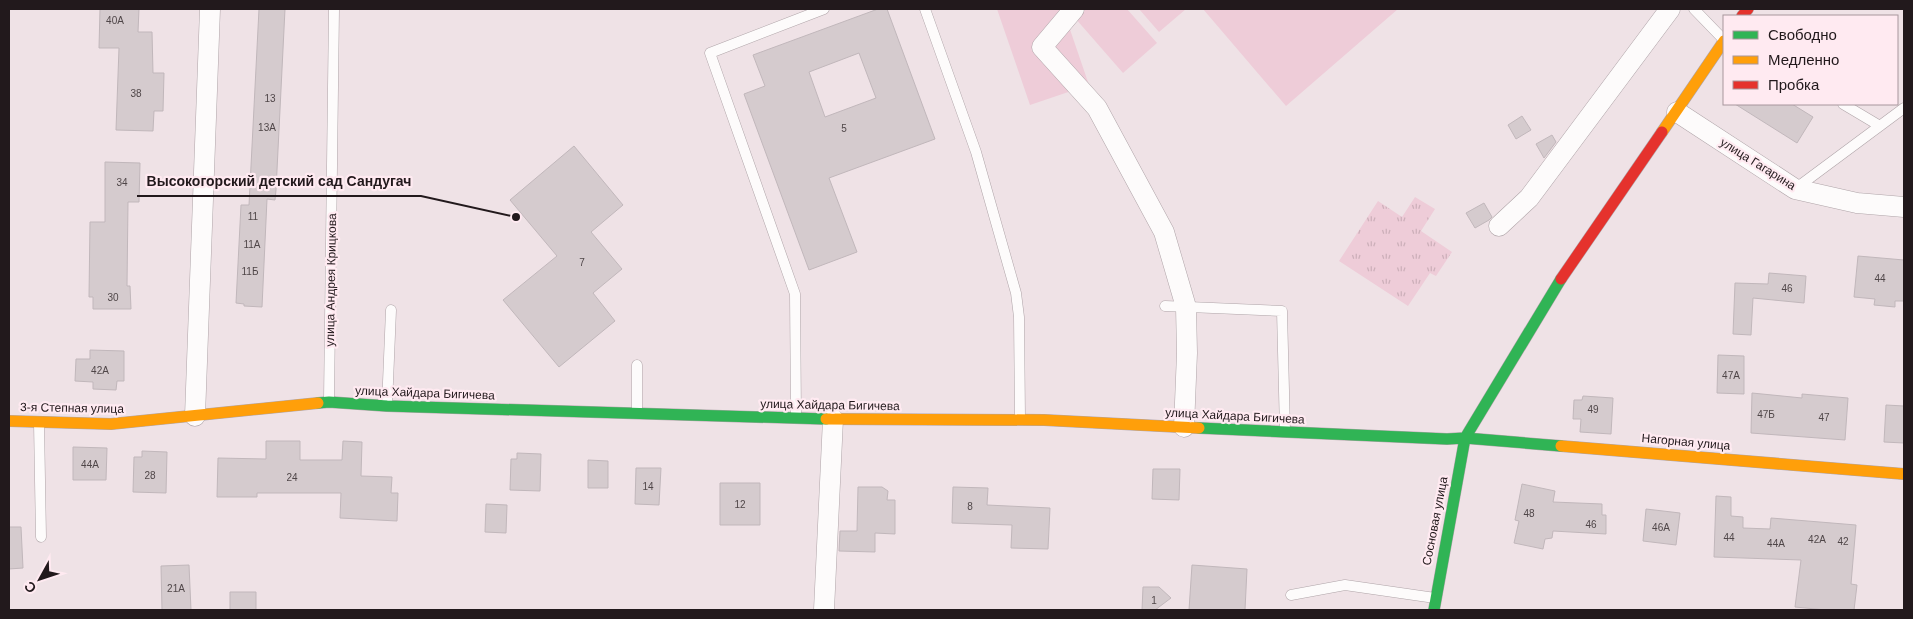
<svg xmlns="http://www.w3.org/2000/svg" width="1913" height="619" font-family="Helvetica,sans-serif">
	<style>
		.grass { fill: #eeccd8 }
		.park { fill: url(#park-tufts) }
		.building { fill: #d5cbce; stroke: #c1b7bb; fill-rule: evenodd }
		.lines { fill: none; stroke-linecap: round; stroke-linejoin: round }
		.lane-casing { stroke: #afa4a8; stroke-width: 11 }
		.street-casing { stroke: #afa4a8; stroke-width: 21 }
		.fast-casing { stroke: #afa4a8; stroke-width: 12 }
		.slow-casing { stroke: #afa4a8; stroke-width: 12 }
		.jam-casing { stroke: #afa4a8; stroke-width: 12 }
		.lane { stroke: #fdfbfb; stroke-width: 10 }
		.street { stroke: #fdfbfb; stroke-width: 20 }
		.fast { stroke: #30b455; stroke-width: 11 }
		.slow { stroke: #ff9f0a; stroke-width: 11 }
		.jam { stroke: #e5322d; stroke-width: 11 }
		.labels { text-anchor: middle; stroke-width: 4.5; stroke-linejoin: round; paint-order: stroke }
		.number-label { font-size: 10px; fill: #4f4648 }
		.street-label { font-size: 12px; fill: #22191c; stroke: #ffeaf1 }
		.leader { fill: none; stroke: #22191c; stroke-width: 2 }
		.callout-dot { fill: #22191c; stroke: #ffeaf1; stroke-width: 2 }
		.callout-label { font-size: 14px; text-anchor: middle; font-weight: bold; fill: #22191c; stroke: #ffeaf1; stroke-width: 4.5; stroke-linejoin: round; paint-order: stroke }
	</style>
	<defs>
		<pattern id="park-tufts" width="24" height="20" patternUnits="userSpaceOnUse" patternTransform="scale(1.25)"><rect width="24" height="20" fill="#eeccd8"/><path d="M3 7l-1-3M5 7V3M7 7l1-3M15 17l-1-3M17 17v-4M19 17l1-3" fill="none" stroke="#ccafb9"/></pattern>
	</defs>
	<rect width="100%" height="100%" fill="#efe2e6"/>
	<!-- grass -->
	<path class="grass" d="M997,9H1063L1089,85L1030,105Z
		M1086,9H1127L1157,43L1123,73L1075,18Z
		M1139,9H1186L1159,32Z
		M1203,9H1398L1286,106Z"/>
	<!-- park -->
	<path class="park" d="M1415,197L1435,209L1421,231L1452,252L1436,276L1430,273L1408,306L1339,261L1378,201L1402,217Z"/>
	<!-- building -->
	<path class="building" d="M100,9H139L138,32H152L153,73H164L163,111H154L153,131L116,130L119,48H99Z
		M259,9H285L276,190L275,200L267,199L262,307L244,306V304L236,303L241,205H249Z
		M878,9H887L935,139L829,178L857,252L809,270L744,94L765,86L753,55ZM859,53L876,98L825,117L809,72Z
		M1735,104H1792L1813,117L1797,143Z
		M1522,116L1531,130L1516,139L1508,125Z
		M1552,135L1556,142L1544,158L1536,144Z
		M574,146L623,205L591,232L622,269L593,293L615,321L559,367L503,300L557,256L510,200Z
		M105,162L140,163L139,202H128L127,286H130L131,309H93V297H89L90,222H105Z
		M1484,203L1492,217L1489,220L1475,228L1466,213Z
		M1858,256L1904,260V301H1895V307L1874,305L1875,299L1854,297Z
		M1769,273L1806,276L1804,303L1753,298L1751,335L1733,334L1735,283L1768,284Z
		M90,350L124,351V381H117L116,390L93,389V382L75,381L76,359H90Z
		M1718,355L1744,356V394L1717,393Z
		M1752,393L1802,398V394L1848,398L1845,440L1751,433Z
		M1583,396L1613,398L1611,434L1580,432L1581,419H1573L1574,400H1582Z
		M1886,405L1904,406V443L1884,442Z
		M266,441H300V460H342L343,441L362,442L361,476L392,477L391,493H398L397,521L340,518L341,493H257V497H217L218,458L266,459Z
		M73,447L107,448L106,480H73Z
		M142,451L167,452L166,493L133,492L134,457H142Z
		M517,453L541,454L540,491L510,490L511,459H517Z
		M588,460L608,461V488H588Z
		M636,468H661L659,505L635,504Z
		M1153,469H1180L1179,500L1152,499Z
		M720,483H760V525H720Z
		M1522,484L1555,491L1553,502L1602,504V515H1606V534L1553,531L1552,538L1545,539L1543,549L1514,543L1519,521L1515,520Z
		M858,487H882L888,491L887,500H895V534L875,533V552L839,551L840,531H857Z
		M953,487L988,488L987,505L1050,508L1048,549L1011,548L1012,525L952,523Z
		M1716,496L1731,497V516L1743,517V528L1770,529L1771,518L1856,525L1851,584L1857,585L1854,610H1826L1795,607L1801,560L1714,557Z
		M486,504L507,505L506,533L485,532Z
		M1646,509L1680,513L1676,545L1643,541Z
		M9,527H21L23,568L9,569Z
		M189,565L191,610H162L161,566Z
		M1192,565L1247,569L1245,610H1189Z
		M1143,587H1159L1171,598L1155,610H1142Z
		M230,592H256V610H230Z"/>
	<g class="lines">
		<defs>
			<path id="lane" d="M925,9L976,152L1016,293L1019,317L1020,418
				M1694,9L1724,40
				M1843,104L1880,126
				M1795,189L1904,108
				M1165,306L1282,311L1285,431
				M329,400L334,9
				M387,406L391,310
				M637,412V365
				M796,417L795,294L710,53L824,9
				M39,423L41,537
				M1291,595L1345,585L1435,598"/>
			<path id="street" d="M1074,9L1042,47L1097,108L1164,232L1186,307L1187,353L1184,427
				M1677,112L1795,189L1857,203L1904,207
				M1499,226L1529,198L1670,9
				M195,416L210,9
				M824,610L833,419"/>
			<path id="fast" d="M318,403L329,402L387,406L826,419
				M1199,428L1447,439L1465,438L1561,446
				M1434,610L1465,438L1561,279"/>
			<path id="slow" d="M1662,132L1724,41
				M826,419L1044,420L1199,428
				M9,421L111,424L318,403
				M1561,446L1904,474"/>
			<path id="jam" d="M1742,16L1748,9
				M1561,279L1662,132"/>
		</defs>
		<!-- lane casing -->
		<use href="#lane" class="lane-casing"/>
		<!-- street casing -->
		<use href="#street" class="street-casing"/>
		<!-- fast casing -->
		<use href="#fast" class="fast-casing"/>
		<!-- slow casing -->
		<use href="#slow" class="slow-casing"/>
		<!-- jam casing -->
		<use href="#jam" class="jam-casing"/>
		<!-- lane -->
		<use href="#lane" class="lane"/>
		<!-- street -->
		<use href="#street" class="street"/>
		<!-- fast -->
		<use href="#fast" class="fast"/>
		<!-- slow -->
		<use href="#slow" class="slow"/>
		<!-- jam -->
		<use href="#jam" class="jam"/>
	</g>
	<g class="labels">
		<!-- number labels -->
		<g class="number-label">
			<text x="115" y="24">40А</text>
			<text x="136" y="97">38</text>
			<text x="270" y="102">13</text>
			<text x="267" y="131">13А</text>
			<text x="844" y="132">5</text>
			<text x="122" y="186">34</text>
			<text x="253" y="220">11</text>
			<text x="252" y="248">11А</text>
			<text x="582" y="266">7</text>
			<text x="250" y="275">11Б</text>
			<text x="1880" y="282">44</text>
			<text x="1787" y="292">46</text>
			<text x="113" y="301">30</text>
			<text x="100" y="374">42А</text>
			<text x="1731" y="379">47А</text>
			<text x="1593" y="413">49</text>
			<text x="1766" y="418">47Б</text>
			<text x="1824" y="421">47</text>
			<text x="90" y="468">44А</text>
			<text x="150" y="479">28</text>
			<text x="292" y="481">24</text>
			<text x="648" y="490">14</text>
			<text x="740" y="508">12</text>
			<text x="970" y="510">8</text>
			<text x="1529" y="517">48</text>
			<text x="1591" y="528">46</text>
			<text x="1661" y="531">46А</text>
			<text x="1729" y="541">44</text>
			<text x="1817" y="543">42А</text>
			<text x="1843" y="545">42</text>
			<text x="1776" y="547">44А</text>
			<text x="176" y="592">21А</text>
			<text x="1154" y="604">1</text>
		</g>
		<!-- street labels -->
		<g class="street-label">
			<text transform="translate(1758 164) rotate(32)" y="4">улица Гагарина</text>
			<text transform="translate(331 280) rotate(-89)" y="4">улица Андрея Крицкова</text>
			<text transform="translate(425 393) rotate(2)" y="4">улица Хайдара Бигичева</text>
			<text transform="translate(830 405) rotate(1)" y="4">улица Хайдара Бигичева</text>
			<text transform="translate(72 408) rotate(1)" y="4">3-я Степная улица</text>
			<text transform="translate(1235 416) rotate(3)" y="4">улица Хайдара Бигичева</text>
			<text transform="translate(1686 442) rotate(5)" y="4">Нагорная улица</text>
			<text transform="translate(1435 521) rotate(-79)" y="4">Сосновая улица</text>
		</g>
	</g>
	<!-- callouts -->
	<path class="leader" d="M516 217L421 196H137"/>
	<circle class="callout-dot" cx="516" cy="217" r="5"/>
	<g class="callout-label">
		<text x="279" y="186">Высокогорский детский сад Сандугач</text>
	</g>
	<!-- border -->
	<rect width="1913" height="619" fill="none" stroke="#22191c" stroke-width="20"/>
	<!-- legend -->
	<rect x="1723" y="15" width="175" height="90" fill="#ffeaf1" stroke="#a7969c"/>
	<rect x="1733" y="31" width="25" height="8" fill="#30b455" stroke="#a7969c"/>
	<text x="1768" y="40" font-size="15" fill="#22191c">Свободно</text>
	<rect x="1733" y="56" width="25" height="8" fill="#ff9f0a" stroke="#a7969c"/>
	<text x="1768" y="65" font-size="15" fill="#22191c">Медленно</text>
	<rect x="1733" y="81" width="25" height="8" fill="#e5322d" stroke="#a7969c"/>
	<text x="1768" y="90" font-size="15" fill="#22191c">Пробка</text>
	<!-- north arrow -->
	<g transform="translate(40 579) rotate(230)" stroke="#ffeaf1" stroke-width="4" paint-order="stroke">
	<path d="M0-4L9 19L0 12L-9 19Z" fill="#22191c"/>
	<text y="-8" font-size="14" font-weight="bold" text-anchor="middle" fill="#22191c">С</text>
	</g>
</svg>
